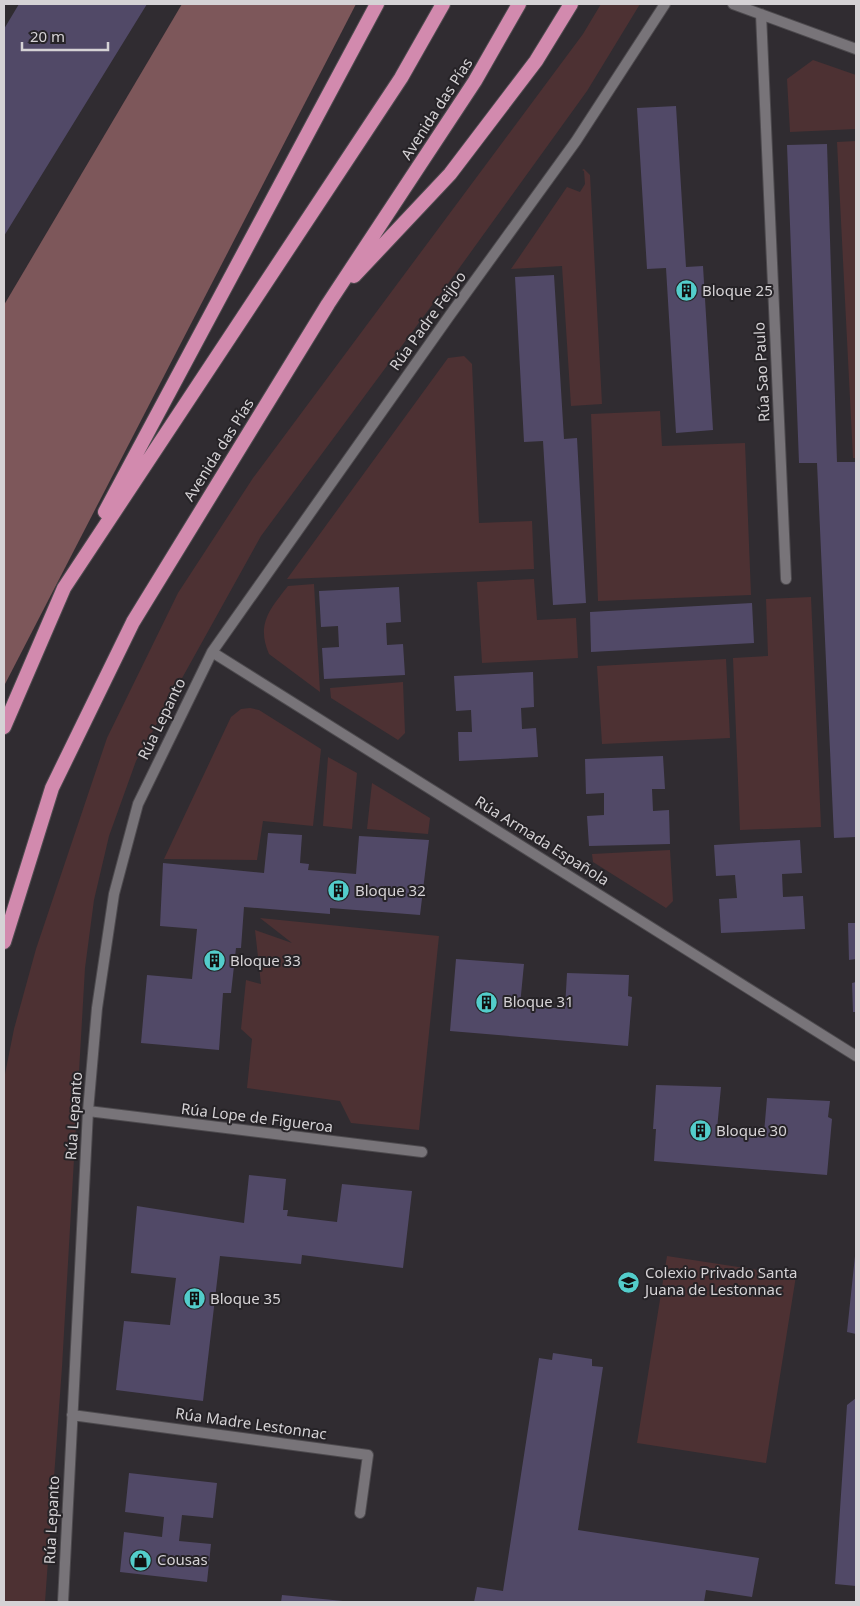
<svg xmlns="http://www.w3.org/2000/svg" width="860" height="1606" font-family="'Noto Sans',sans-serif">
	<style>
		.green { fill: #4d3133 }
		.forest { fill: #7d575a }
		.building { fill: #514967 }
		.lines { fill: none; stroke-linecap: round; stroke-linejoin: round }
		.minor-casing { stroke: #4d4a4e; stroke-width: 12 }
		.trunk-casing { stroke: #4d4a4e; stroke-width: 16 }
		.minor { stroke: #787479; stroke-width: 10 }
		.trunk { stroke: #d28aae; stroke-width: 14 }
		.labels { text-anchor: middle; stroke-width: 4; stroke-linejoin: round; paint-order: stroke }
		.street-label { font-size: 15px; fill: #d5d2d5; stroke: #262327 }
		.poi-label { font-size: 15px; fill: #d5d2d5; stroke: #262327; text-anchor: start }
	</style>
	<rect width="100%" height="100%" fill="#302c31"/>
	<!-- green -->
	<path class="green" d="M601,4H640L587,91L455,274L261,536L136,761L109,836L94,900L85,968L62,1367L45,1602H4V1079L14,1029L36,949L107,738L178,593L253,478L583,34Z
		M813,60L856,75V129L790,132L787,79Z
		M856,141V458H853L837,142Z
		M584,169L590,175L602,404L571,406L562,266L511,269L567,187L580,192L585,184L584,171L582,170Z
		M464,356L472,364L479,523L532,521L534,569L287,579L448,358Z
		M660,411L662,446L745,443L751,595L598,601L591,414Z
		M534,579L537,620L576,618L578,658L482,663L477,582Z
		M314,584L320,692L269,654C256,624 270,609 288,586Z
		M811,597L821,827L740,830L733,658L768,656L766,599Z
		M726,659L730,738L602,744L597,666Z
		M403,682L405,733L398,740L331,698L330,688Z
		M250,708L259,710L321,749L313,826L263,821L257,860L164,859L231,717L241,709Z
		M328,757L357,773L352,829L323,826Z
		M372,783L430,818L428,834L367,829Z
		M670,850L673,901L666,908L593,862L592,854Z
		M260,918L439,936L419,1130L351,1123L340,1101L247,1088L252,1039L241,1029L246,980L261,984L255,930L292,943Z
		M667,1256L796,1276L766,1463L637,1443Z"/>
	<!-- forest -->
	<path class="forest" d="M182,4H356L4,686V305Z"/>
	<!-- building -->
	<path class="building" d="M19,4H147L4,236V29Z
		M676,106L686,267L703,266L713,430L676,433L666,268L647,269L637,108Z
		M827,144L837,462H856V837L834,838L817,463H799L787,145Z
		M554,275L564,439L577,438L586,603L553,605L543,441L524,442L515,277Z
		M399,587L401,622L386,623L387,645L403,644L405,675L324,679L322,648L339,647L338,626L321,627L319,591Z
		M752,603L754,643L591,652L590,612Z
		M533,672L534,707L521,708L522,729L536,728L538,757L459,761L458,732H472L471,710L456,711L454,676Z
		M663,756L665,789H652L653,811L669,810L670,844L589,846L587,816L604,815V793L586,794L585,759Z
		M268,833L302,835L300,863L309,864L308,870L356,874L359,836L429,840L420,915L330,908V914L244,907L241,948H236L231,993H223L219,1050L141,1043L147,975L192,979L197,929L160,926L163,863L264,873Z
		M800,840L802,873L782,874L783,897L803,896L805,929L721,933L719,899L737,898L735,875L716,876L714,845Z
		M848,923H856V959L849,960Z
		M456,959L524,964L520,1005L565,1009L567,973L629,975L628,996L632,997L628,1046L450,1031Z
		M856,982V1012H853L852,983Z
		M656,1085L721,1087L717,1129L764,1133L767,1098L830,1101L828,1117L832,1119L827,1175L654,1161L656,1129H653Z
		M249,1175L286,1179L283,1210H288L287,1216L337,1222L342,1184L412,1191L403,1268L302,1255L301,1264L220,1256L203,1401L116,1390L124,1321L170,1325L176,1278L131,1273L137,1206L244,1223Z
		M855,1256H856V1334L847,1332Z
		M553,1353L592,1359V1366L603,1367L578,1530L759,1558L752,1597L706,1590L704,1602H474L477,1587L503,1591L539,1358L552,1360Z
		M856,1398V1586L835,1584L847,1405Z
		M129,1473L217,1483L213,1518L182,1515L179,1541L211,1544L207,1582L120,1572L124,1532L162,1537L164,1517L125,1512Z
		M282,1595L343,1601V1602H281Z"/>
	<g class="lines">
		<defs>
			<path id="minor" d="M733,4L856,49
				M761,14L786,579
				M212,652L856,1056
				M88,1111L422,1152
				M72,1415L368,1455L360,1513
				M63,1602L88,1111L97,1008L114,894L138,804L212,652L450,315L576,141L665,4"/>
			<path id="trunk" d="M354,276L450,174L536,61L571,4
				M105,512L377,4
				M4,727L64,588L401,78L443,4
				M4,942L52,788L133,622L328,304L475,81L519,4"/>
		</defs>
		<!-- minor casing -->
		<use href="#minor" class="minor-casing"/>
		<!-- trunk casing -->
		<use href="#trunk" class="trunk-casing"/>
		<!-- minor -->
		<use href="#minor" class="minor"/>
		<!-- trunk -->
		<use href="#trunk" class="trunk"/>
	</g>
	<!-- icons -->
	<defs>
		<symbol id="building-disc" viewBox="-11 -11 22 22"><circle r="9.5" fill="#53cdcb" stroke="#262327"/><path d="M-4-6H4V6H1V3H-1V6H-4ZM-2.5-4.3h1.7v1.8h-1.7ZM.8-4.3h1.7v1.8H.8ZM-2.5-1h1.7V.8h-1.7ZM.8-1h1.7V.8H.8Z" fill="#111"/></symbol>
		<symbol id="school-disc" viewBox="-11 -11 22 22"><circle r="9.5" fill="#53cdcb" stroke="#262327"/><path d="M0-5L7-2L0 1L-7-2ZM-4 1L0 2.5L4 1V4Q0 6-4 4Z" fill="#111"/></symbol>
		<symbol id="shop-disc" viewBox="-11 -11 22 22"><circle r="9.5" fill="#53cdcb" stroke="#262327"/><path d="M-5-2.5h2.3a2.7 3.5 0 0 1 5.4 0H5L5.5 6h-11ZM-1.5-2.5h3a1.5 2.3 0 0 0-3 0Z" fill="#111"/></symbol>
	</defs>
	<g fill-rule="evenodd">
		<use href="#building-disc" x="674" y="278" width="25" height="25"/>
		<use href="#building-disc" x="326" y="878" width="25" height="25"/>
		<use href="#building-disc" x="202" y="948" width="25" height="25"/>
		<use href="#building-disc" x="474" y="990" width="25" height="25"/>
		<use href="#building-disc" x="688" y="1118" width="25" height="25"/>
		<use href="#school-disc" x="616" y="1270" width="25" height="25"/>
		<use href="#building-disc" x="182" y="1286" width="25" height="25"/>
		<use href="#shop-disc" x="128" y="1548" width="25" height="25"/>
	</g>
	<g class="labels">
		<!-- street labels -->
		<g class="street-label">
			<text transform="translate(437 109) rotate(-57)" y="5">Avenida das Pías</text>
			<text transform="translate(428 321) rotate(-54)" y="5">Rúa Padre Feijoo</text>
			<text transform="translate(762 372) rotate(-93)" y="5">Rúa Sao Paulo</text>
			<text transform="translate(219 450) rotate(-58)" y="5">Avenida das Pías</text>
			<text transform="translate(162 719) rotate(-64)" y="5">Rúa Lepanto</text>
			<text transform="translate(542 841) rotate(32)" y="5">Rúa Armada Española</text>
			<text transform="translate(74 1116) rotate(-86)" y="5">Rúa Lepanto</text>
			<text transform="translate(257 1118) rotate(7)" y="5">Rúa Lope de Figueroa</text>
			<text transform="translate(251 1424) rotate(8)" y="5">Rúa Madre Lestonnac</text>
			<text transform="translate(52 1520) rotate(-87)" y="5">Rúa Lepanto</text>
		</g>
		<!-- poi labels -->
		<g class="poi-label">
			<text x="702" y="296">Bloque 25</text>
			<text x="355" y="896">Bloque 32</text>
			<text x="230" y="966">Bloque 33</text>
			<text x="503" y="1007">Bloque 31</text>
			<text x="716" y="1136">Bloque 30</text>
			<text x="645" y="1278">Colexio Privado Santa<tspan x="645" dy="17">Juana de Lestonnac</tspan></text>
			<text x="210" y="1304">Bloque 35</text>
			<text x="157" y="1565">Cousas</text>
		</g>
	</g>
	<!-- border -->
	<rect width="860" height="1606" fill="none" stroke="#d5d2d5" stroke-width="10"/>
	<!-- scale -->
	<path d="M22 42v8h86v-8" fill="none" stroke="#d5d2d5" stroke-width="2.5"/>
	<text x="30" y="42" font-size="15" fill="#d5d2d5" stroke="#262327" stroke-width="4" paint-order="stroke">20 m</text>
</svg>
